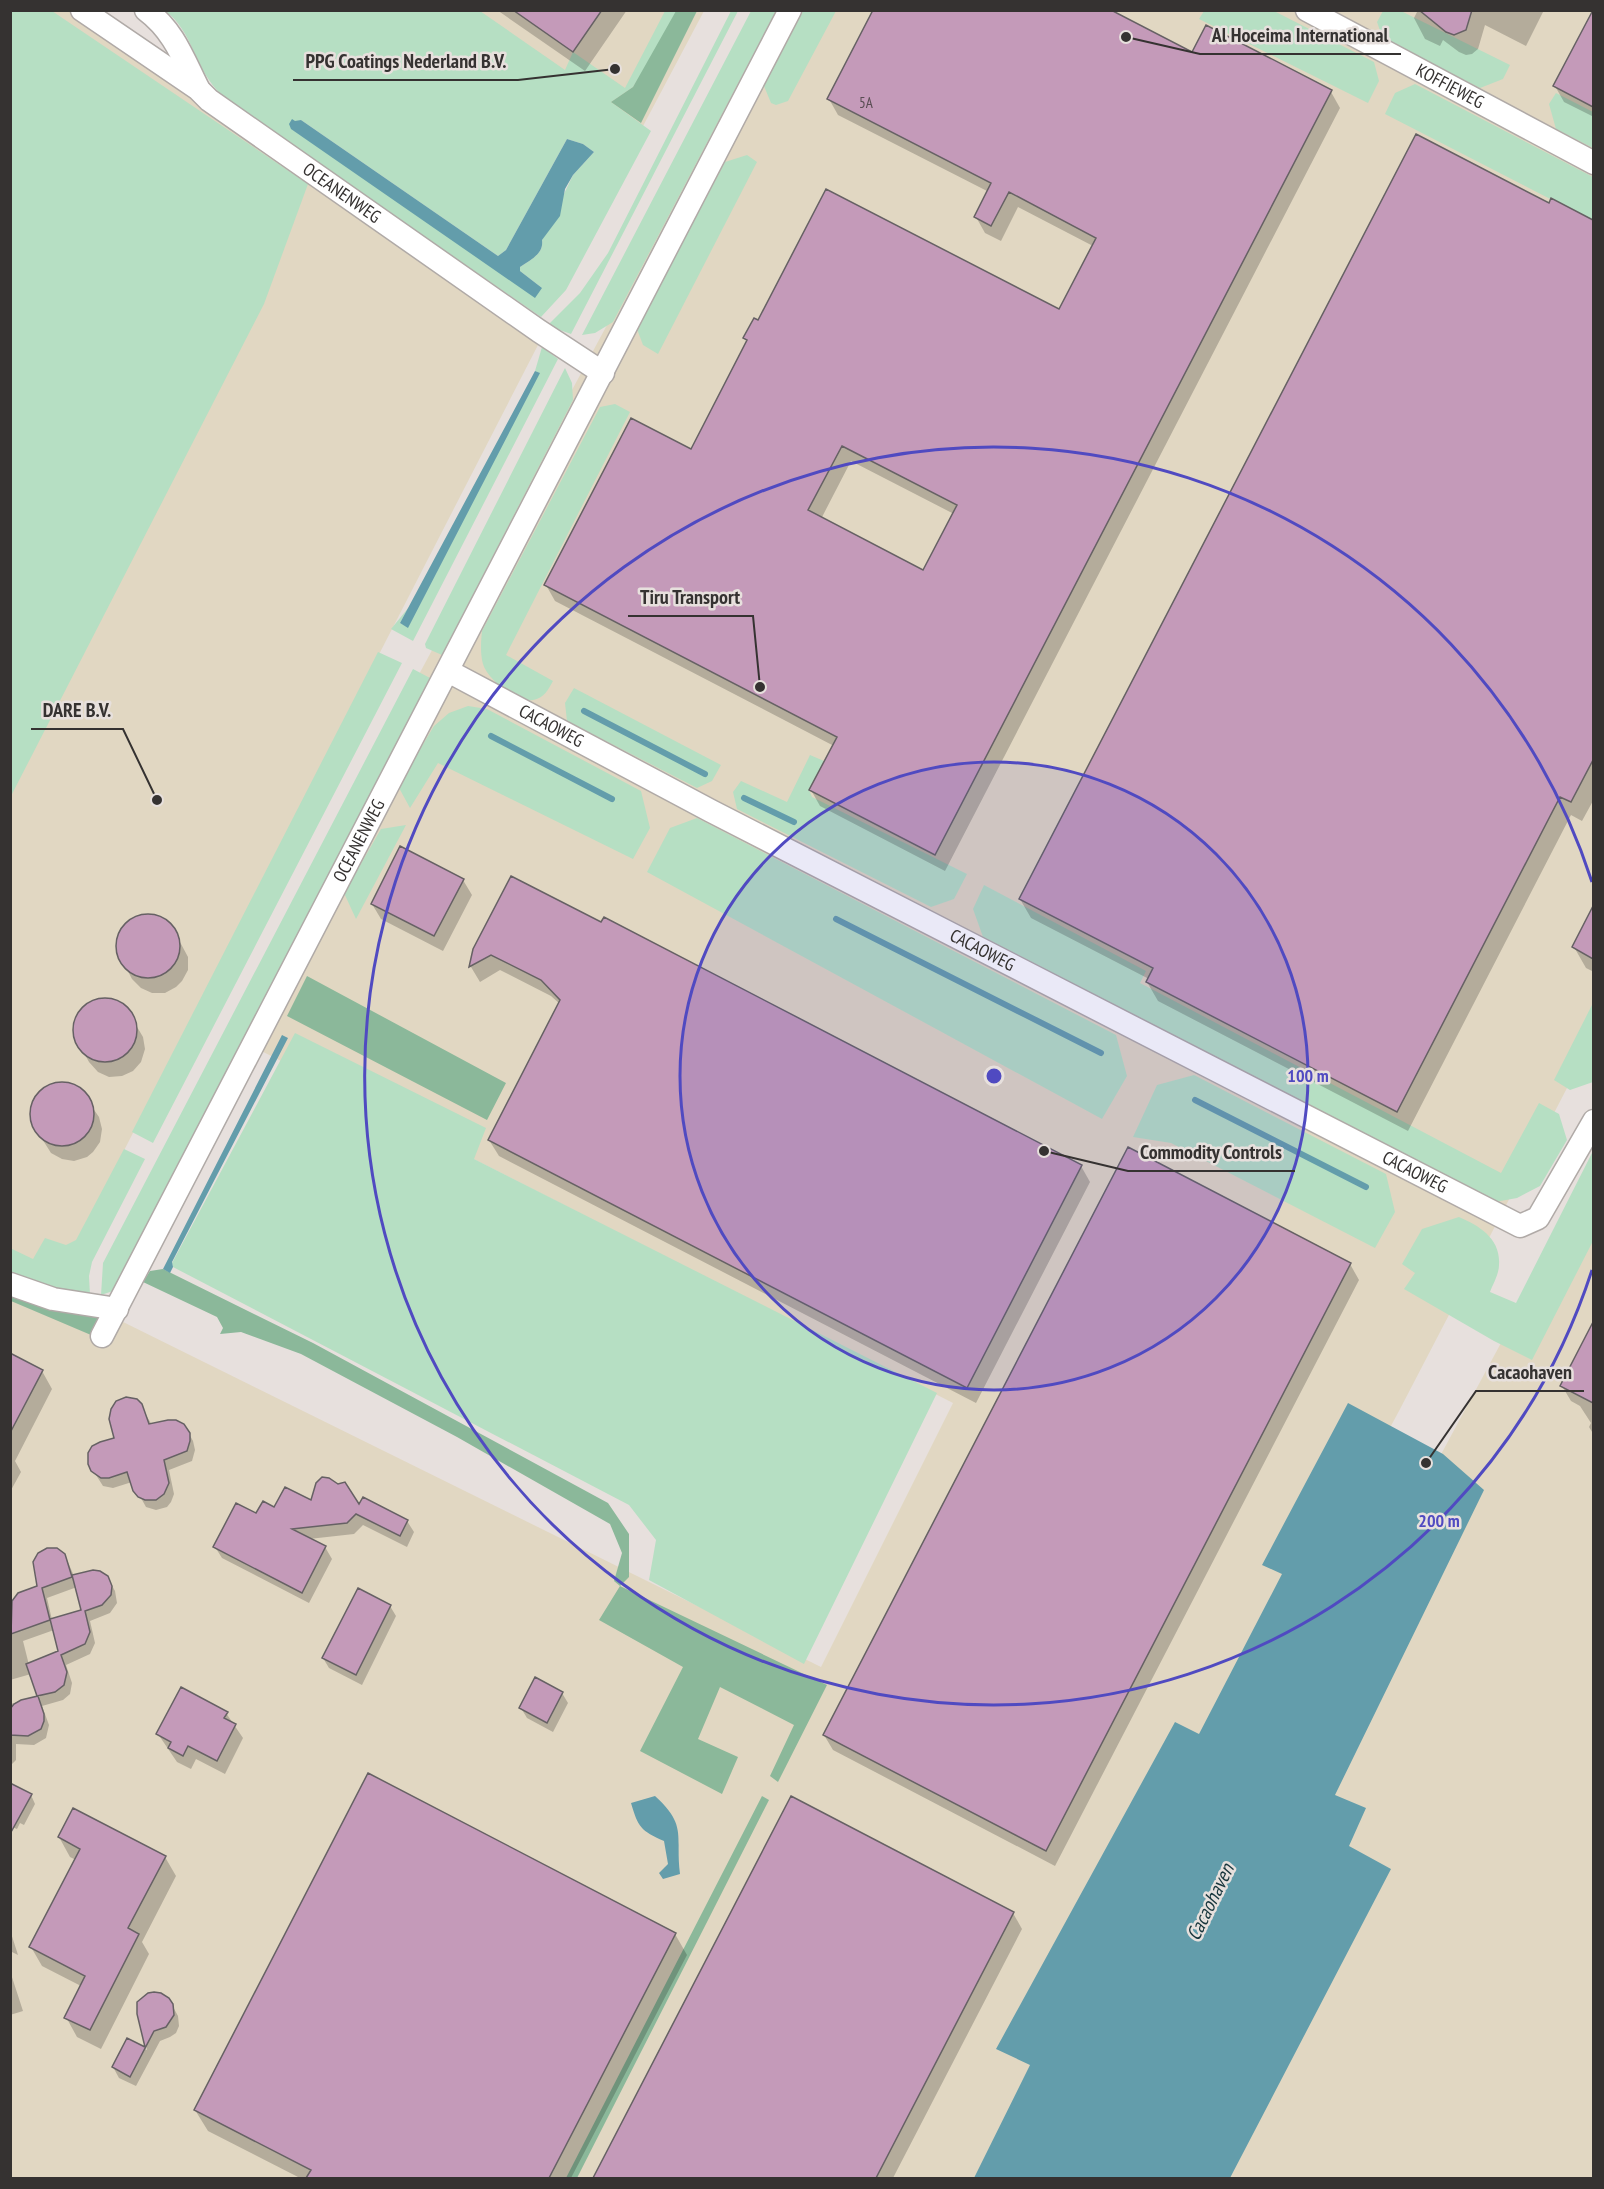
<svg xmlns="http://www.w3.org/2000/svg" width="1604" height="2189" font-family="'PT Sans Narrow',sans-serif">
	<style>
		.industrial { fill: #e1d7c2 }
		.green { fill: #b6dfc3; fill-rule: evenodd }
		.forest { fill: #8bb89a }
		.water { fill: #639dab }
		.shadow { fill: #0003; fill-rule: evenodd }
		.lines { fill: none; stroke-linecap: round; stroke-linejoin: round }
		.stream { stroke: #639dab; stroke-width: 6 }
		.building { fill: #c49ab9; stroke: #666164; stroke-width: 1.5; fill-rule: evenodd }
		.minor-casing { stroke: #b0aaa7; stroke-width: 25 }
		.minor { stroke: #fff; stroke-width: 22 }
		.ring { fill: none; stroke: #504ac1; stroke-width: 3 }
		.labels { text-anchor: middle; stroke-width: 5; stroke-linejoin: round; paint-order: stroke }
		.number-label { font-size: 15px; fill: #594c53 }
		.street-label { font-size: 18px; fill: #353231; stroke: #e7e0dd }
		.water-label { font-size: 20px; font-style: italic; fill: #17353c; stroke: #e7e0dd }
		.centre { fill: #504ac1; stroke: #e7e0dd; stroke-width: 3 }
		.ring-label { font-size: 18px; text-anchor: middle; font-weight: bold; fill: #504ac1; stroke: #e7e0dd; stroke-width: 5; stroke-linejoin: round; paint-order: stroke }
		.leader { fill: none; stroke: #353231; stroke-width: 2 }
		.callout-dot { fill: #353231; stroke: #e7e0dd; stroke-width: 2 }
		.callout-label { font-size: 20px; text-anchor: middle; font-weight: bold; fill: #353231; stroke: #e7e0dd; stroke-width: 5; stroke-linejoin: round; paint-order: stroke }
	</style>
	<rect width="100%" height="100%" fill="#e7e0dd"/>
	<!-- industrial -->
	<path class="industrial" d="M11,11H83L538,345L60,1275L11,1254Z
		M471,11H704L642,128Z
		M776,11H1593V1038L1399,1411L983,2178H11L10,1266L821,1667L953,1403L226,1033Z
		M1593,1172V2178H1215L1311,1792L1438,1460Z"/>
	<!-- green -->
	<path class="green" d="M13,11H52L308,184L264,304L11,796L10,15Z
		M165,11H480L565,70L573,52L625,88L665,11H681L633,87L611,102L651,131L566,290L541,317L349,185L222,95C194,70 193,30 165,11ZM301,120L498,256L506,250L567,139L583,144L594,152L573,175L542,240C544,254 530,260 520,267V271L542,288L362,177L292,129V126Z
		M731,11H738L571,334L554,328L549,324L580,293L608,253Z
		M751,11H776L613,322L595,333L582,335Z
		M803,11H836L788,101L776,105L771,103L764,86Z
		M1204,11H1274L1374,62L1379,81L1368,103L1199,19Z
		M1383,11H1401L1510,65L1503,79L1480,88L1383,39L1377,22Z
		M1415,84L1593,177V221L1385,114L1395,93Z
		M1556,93L1593,112V148L1556,129L1549,104Z
		M747,155L757,162L658,354L643,345L637,329L725,162Z
		M542,347L558,359L413,641L391,629L409,607L400,623L408,627L539,373L535,371Z
		M565,368L572,383L573,400L442,655L426,648L425,644Z
		M615,404L630,412L506,655L553,681C548,690 544,698 533,700C517,703 487,679 483,664C480,653 481,641 482,631L600,407Z
		M378,652L402,663L153,1143L132,1132Z
		M413,669L430,678L113,1291L101,1295L103,1263Z
		M574,688L721,765L712,781L697,788L567,721L565,703Z
		M468,706L487,709L641,791L650,828L633,859L438,763L410,808L398,786L434,726L449,713Z
		M810,755L824,761L809,790L812,797L967,874L954,899L931,907L737,809L733,792L741,781L787,802Z
		M697,818L1116,1035L1127,1076L1102,1119L647,872L670,828Z
		M406,825L356,919L344,893L381,829Z
		M984,885L1146,971L1140,983L1501,1173L1539,1103L1559,1114L1567,1140L1540,1186L1517,1198L1495,1202L983,937L973,909Z
		M1593,1003V1082L1570,1090L1554,1080Z
		M295,1033L486,1128L474,1159L937,1393L804,1664L649,1580L656,1540L629,1505L173,1267L172,1263Z
		M1194,1075L1386,1174L1395,1212L1375,1248L1171,1143L1133,1137L1157,1085Z
		M124,1149L145,1159L92,1262L89,1276L90,1295L48,1290L11,1273L10,1248L33,1259L45,1238L66,1245L76,1240Z
		M1593,1151V1241L1532,1360L1494,1341L1404,1289L1415,1273L1402,1264L1422,1229L1459,1217C1480,1226 1501,1239 1499,1265C1499,1274 1493,1284 1490,1292L1516,1303Z"/>
	<!-- forest -->
	<path class="forest" d="M676,11H697L641,123L611,102L633,87Z
		M307,976L506,1083L487,1120L287,1016Z
		M163,1269L313,1343L608,1503L629,1534V1577L620,1586L827,1685L778,1782L770,1776L794,1725L720,1687L698,1739L738,1757L722,1794L640,1751L683,1667L599,1620L620,1586L614,1581L622,1553L610,1524L457,1437L301,1354L241,1332L220,1334L223,1328L217,1317L143,1282L150,1271Z
		M11,1291L100,1317L91,1335L11,1301Z
		M762,1796L769,1800L577,2178H566Z"/>
	<!-- water -->
	<path class="water" d="M292,119L295,121L301,120L498,256L506,250L567,139L583,144L594,152L573,175L565,189L560,216L542,240C544,254 530,260 520,267V271L542,288L535,298L291,129L289,124Z
		M535,371L540,373L408,628L400,623Z
		M282,1035L288,1038L172,1262L173,1267L170,1273L163,1269Z
		M1348,1403L1443,1454L1484,1490L1335,1795L1366,1808L1349,1846L1391,1869L1230,2178H974L1030,2065L996,2049L1175,1722L1199,1734L1282,1574L1262,1565Z
		M655,1796C688,1826 675,1836 680,1874L663,1879L659,1873L668,1864L664,1841C641,1831 638,1827 631,1803Z"/>
	<!-- shadow -->
	<path class="shadow" d="M497,10H627L585,71Z
		M1418,10H1544L1526,46L1485,25L1478,49L1472,54L1466,55L1459,52L1443,40L1440,46L1425,39L1414,18Z
		M1594,12V117L1564,102L1555,86Z
		M1207,27L1331,92L1340,108L945,871L820,806L811,790L834,746L555,601L546,585L691,451L748,342L745,338L758,322L1059,311L1093,246L1018,207L1001,241L985,233L976,217L989,192L838,115L829,99L1193,54ZM851,461L954,514L924,572L821,519Z
		M1552,200L1594,221V799L1582,821L1571,815L1408,1131L1158,1001L1147,982L1149,979L1031,918L1020,899Z
		M512,878L1081,1166L1090,1182L976,1403L499,1156L489,1140L560,1004L551,996L500,970L480,982L471,967L474,949Z
		M463,880L472,895L443,951L381,919L372,904Z
		M1594,909V972L1586,968L1574,947Z
		M152,916L164,921L173,929L188,957V970L182,981L176,987L165,993H152L141,988L132,979L119,954V942L123,930L128,923L140,918Z
		M109,1000L119,1003L127,1010L143,1037L145,1049L141,1062L133,1071L122,1076L109,1077L98,1072L89,1062L76,1038L75,1026L80,1014L89,1005L96,1001Z
		M62,1084L70,1085L81,1091L99,1117L102,1129L100,1142L93,1152L87,1157L74,1161L62,1159L51,1153L34,1126L32,1113L35,1101L42,1091L49,1087Z
		M1350,1264L1359,1280L1055,1866L833,1750L824,1735Z
		M1594,1325V1435L1589,1427L1591,1423L1580,1406L1571,1401L1562,1386Z
		M10,1355L42,1371L52,1389L15,1461L21,1472L10,1492Z
		M138,1402L152,1425L187,1430L193,1441L195,1450L192,1461L169,1470L174,1494L171,1502L167,1507L156,1510L146,1507L132,1482L113,1488L103,1486L89,1464L116,1439Z
		M312,1502L359,1507L407,1521L414,1532L407,1547L363,1525L354,1534L309,1539L325,1547L332,1559L309,1603L222,1558L215,1547L256,1515L275,1509Z
		M67,1560L74,1576L109,1580L115,1591L117,1603L110,1613L90,1621L95,1643L90,1654L66,1665L72,1683L70,1694L63,1700L42,1706L49,1725L46,1738L34,1745L16,1744V1760L10,1766V1704L40,1697L31,1674L10,1680V1633L17,1632L38,1587ZM77,1587L83,1612L52,1620L47,1598ZM54,1630L60,1652L29,1665L23,1641Z
		M390,1606L396,1616L362,1685L329,1668L323,1658Z
		M562,1693L568,1703L553,1732L527,1718L521,1708Z
		M226,1713L243,1738L225,1774L196,1759L191,1769L177,1762L158,1734Z
		M31,1795L35,1804L24,1825L20,1823L17,1829L10,1826Z
		M792,1798L1013,1913L1022,1929L893,2178H594Z
		M59,1837L165,1857L176,1876L142,1942L149,1954L101,2049L77,2037L66,2017L81,1986L42,1966L31,1947L76,1860L70,1857Z
		M10,1930L18,1955L10,1951Z
		M675,1934L687,1955L571,2178H300L208,2131L195,2110Z
		M10,1971L23,2011L10,2015Z
		M172,2005L178,2016L179,2026L176,2033L170,2037L160,2041L136,2086L119,2078L113,2067L127,2040L147,2050L138,2009Z"/>
	<g class="lines">
		<!-- stream -->
		<path class="stream" d="M584,711L705,774
			M491,736L612,799
			M744,798L794,822
			M836,919L1101,1053
			M1195,1100L1366,1187"/>
	</g>
	<!-- building -->
	<path class="building" d="M513,10H602L573,52Z
		M873,10H1111L1192,52L1206,25L1332,90L935,855L809,790L837,737L544,585L631,418L691,449L747,340L743,338L754,318L758,320L826,189L1059,309L1096,238L1009,192L991,226L974,217L991,183L827,99ZM842,446L957,505L923,570L808,510Z
		M1419,10H1472L1466,30L1454,35L1446,32Z
		M1593,10V107L1553,86Z
		M1416,134L1549,203L1551,198L1593,220V760L1571,802L1560,797L1397,1112L1146,982L1153,968L1019,899Z
		M400,846L464,879L434,936L371,904Z
		M511,876L601,922L604,917L1082,1165L967,1388L488,1140L560,1000L541,980L491,955L469,967L473,949Z
		M1593,906V959L1572,947Z
		M116 946a32 32 0 1 1 64 0a32 32 0 1 1-64 0Z
		M73 1030a32 32 0 1 1 64 0a32 32 0 1 1-64 0Z
		M30 1114a32 32 0 1 1 64 0a32 32 0 1 1-64 0Z
		M1128,1147L1351,1263L1046,1851L823,1735Z
		M1593,1322V1403L1560,1386Z
		M10,1353L43,1370L10,1433Z
		M126,1397L137,1399L142,1404L149,1424L168,1420H176L184,1424L190,1433V1441L187,1451L164,1460L169,1483L164,1494L156,1500H145L138,1497L133,1491L127,1472L109,1478H101L91,1471L88,1464V1453L92,1446L100,1442L114,1438L109,1419L111,1409L116,1401Z
		M322,1477L329,1478L338,1484L345,1482L359,1504L363,1497L408,1520L400,1536L356,1514L347,1523L292,1529L326,1546L302,1593L213,1547L236,1503L256,1513L263,1501L274,1507L285,1487L311,1500L316,1483Z
		M47,1548H57L65,1554L72,1577L42,1588L50,1620L11,1634L12,1601L18,1593L37,1586L33,1562L38,1553Z
		M93,1570L100,1571L108,1576L112,1586L111,1595L102,1605L85,1611L90,1632L85,1644L61,1655L67,1672L64,1685L55,1692L37,1696L26,1664L58,1651L50,1619L81,1610L72,1575Z
		M358,1588L391,1605L356,1675L322,1658Z
		M535,1677L563,1692L547,1723L519,1708Z
		M181,1687L228,1712L224,1718L236,1724L217,1761L188,1746L183,1756L168,1748L171,1742L156,1734Z
		M38,1696L44,1714V1721L41,1729L28,1736L10,1735V1709L14,1704L21,1700Z
		M368,1773L676,1933L549,2178H306L311,2170L194,2110Z
		M10,1783L32,1794L10,1834Z
		M791,1796L1014,1912L876,2178H593Z
		M73,1808L166,1856L128,1928L139,1934L90,2030L64,2018L85,1976L29,1947L80,1849L58,1837Z
		M154,1992L161,1993L169,1998L173,2004L174,2015L166,2027L154,2031L130,2077L112,2067L127,2038L145,2047L137,2014V2002L148,1993Z"/>
	<g class="lines">
		<defs>
			<g id="minor">
				<path id="s1" d="M82,10L198,89L209,100L539,331L603,373"/>
				<path d="M146,10C174,31 183,58 198,88"/>
				<path id="s2" d="M1307,10L1594,163"/>
				<path id="s3" d="M448,671L711,811L1520,1226L1538,1218L1594,1121"/>
				<path d="M10,1284L53,1299L117,1309"/>
				<path id="s4" d="M102,1336L790,10"/>
			</g>
		</defs>
		<!-- minor casing -->
		<use href="#minor" class="minor-casing"/>
		<!-- minor -->
		<use href="#minor" class="minor"/>
	</g>
	<!-- distance rings -->
	<circle cx="994" cy="1076" r="314" fill="#504ac1" fill-opacity=".12"/>
	<g class="ring">
		<circle cx="994" cy="1076" r="314"/>
		<path d="M1592 1270A629 629 0 1 1 1592 882"/>
	</g>
	<g class="labels">
		<!-- number labels -->
		<g class="number-label">
			<text x="866" y="108">5A</text>
		</g>
		<!-- street labels -->
		<g class="street-label">
			<text dy="6" stroke="none"><textPath href="#s2" startOffset="162">KOFFIEWEG</textPath></text>
			<text dy="6" stroke="none"><textPath href="#s1" startOffset="318">OCEANENWEG</textPath></text>
			<text dy="6" stroke="none"><textPath href="#s3" startOffset="117">CACAOWEG</textPath></text>
			<text dy="6" stroke="none"><textPath href="#s4" startOffset="558">OCEANENWEG</textPath></text>
			<text dy="6" stroke="none"><textPath href="#s3" startOffset="603">CACAOWEG</textPath></text>
			<text dy="6" stroke="none"><textPath href="#s3" startOffset="1089">CACAOWEG</textPath></text>
		</g>
		<!-- water labels -->
		<g class="water-label">
			<text transform="translate(1210 1902) rotate(-64)" y="7">Cacaohaven</text>
		</g>
	</g>
	<circle cx="994" cy="1076" r="9" class="centre"/>
	<g class="ring-label">
		<text x="1308" y="1082">100 m</text>
		<text x="1439" y="1527">200 m</text>
	</g>
	<!-- callouts -->
	<path class="leader" d="M1126 37L1200 54H1401M615 69L518 80H293M760 687L753 616H628M157 800L123 729H31M1044 1151L1128 1171H1295M1426 1463L1476 1391H1584"/>
	<g class="callout-dot">
		<circle cx="1126" cy="37" r="6"/>
		<circle cx="615" cy="69" r="6"/>
		<circle cx="760" cy="687" r="6"/>
		<circle cx="157" cy="800" r="6"/>
		<circle cx="1044" cy="1151" r="6"/>
		<circle cx="1426" cy="1463" r="6"/>
	</g>
	<g class="callout-label">
		<text x="1300" y="42">Al Hoceima International</text>
		<text x="406" y="68">PPG Coatings Nederland B.V.</text>
		<text x="690" y="604">Tiru Transport</text>
		<text x="77" y="717">DARE B.V.</text>
		<text x="1211" y="1159">Commodity Controls</text>
		<text x="1530" y="1379">Cacaohaven</text>
	</g>
	<!-- border -->
	<rect width="1604" height="2189" fill="none" stroke="#353231" stroke-width="24"/>
</svg>
